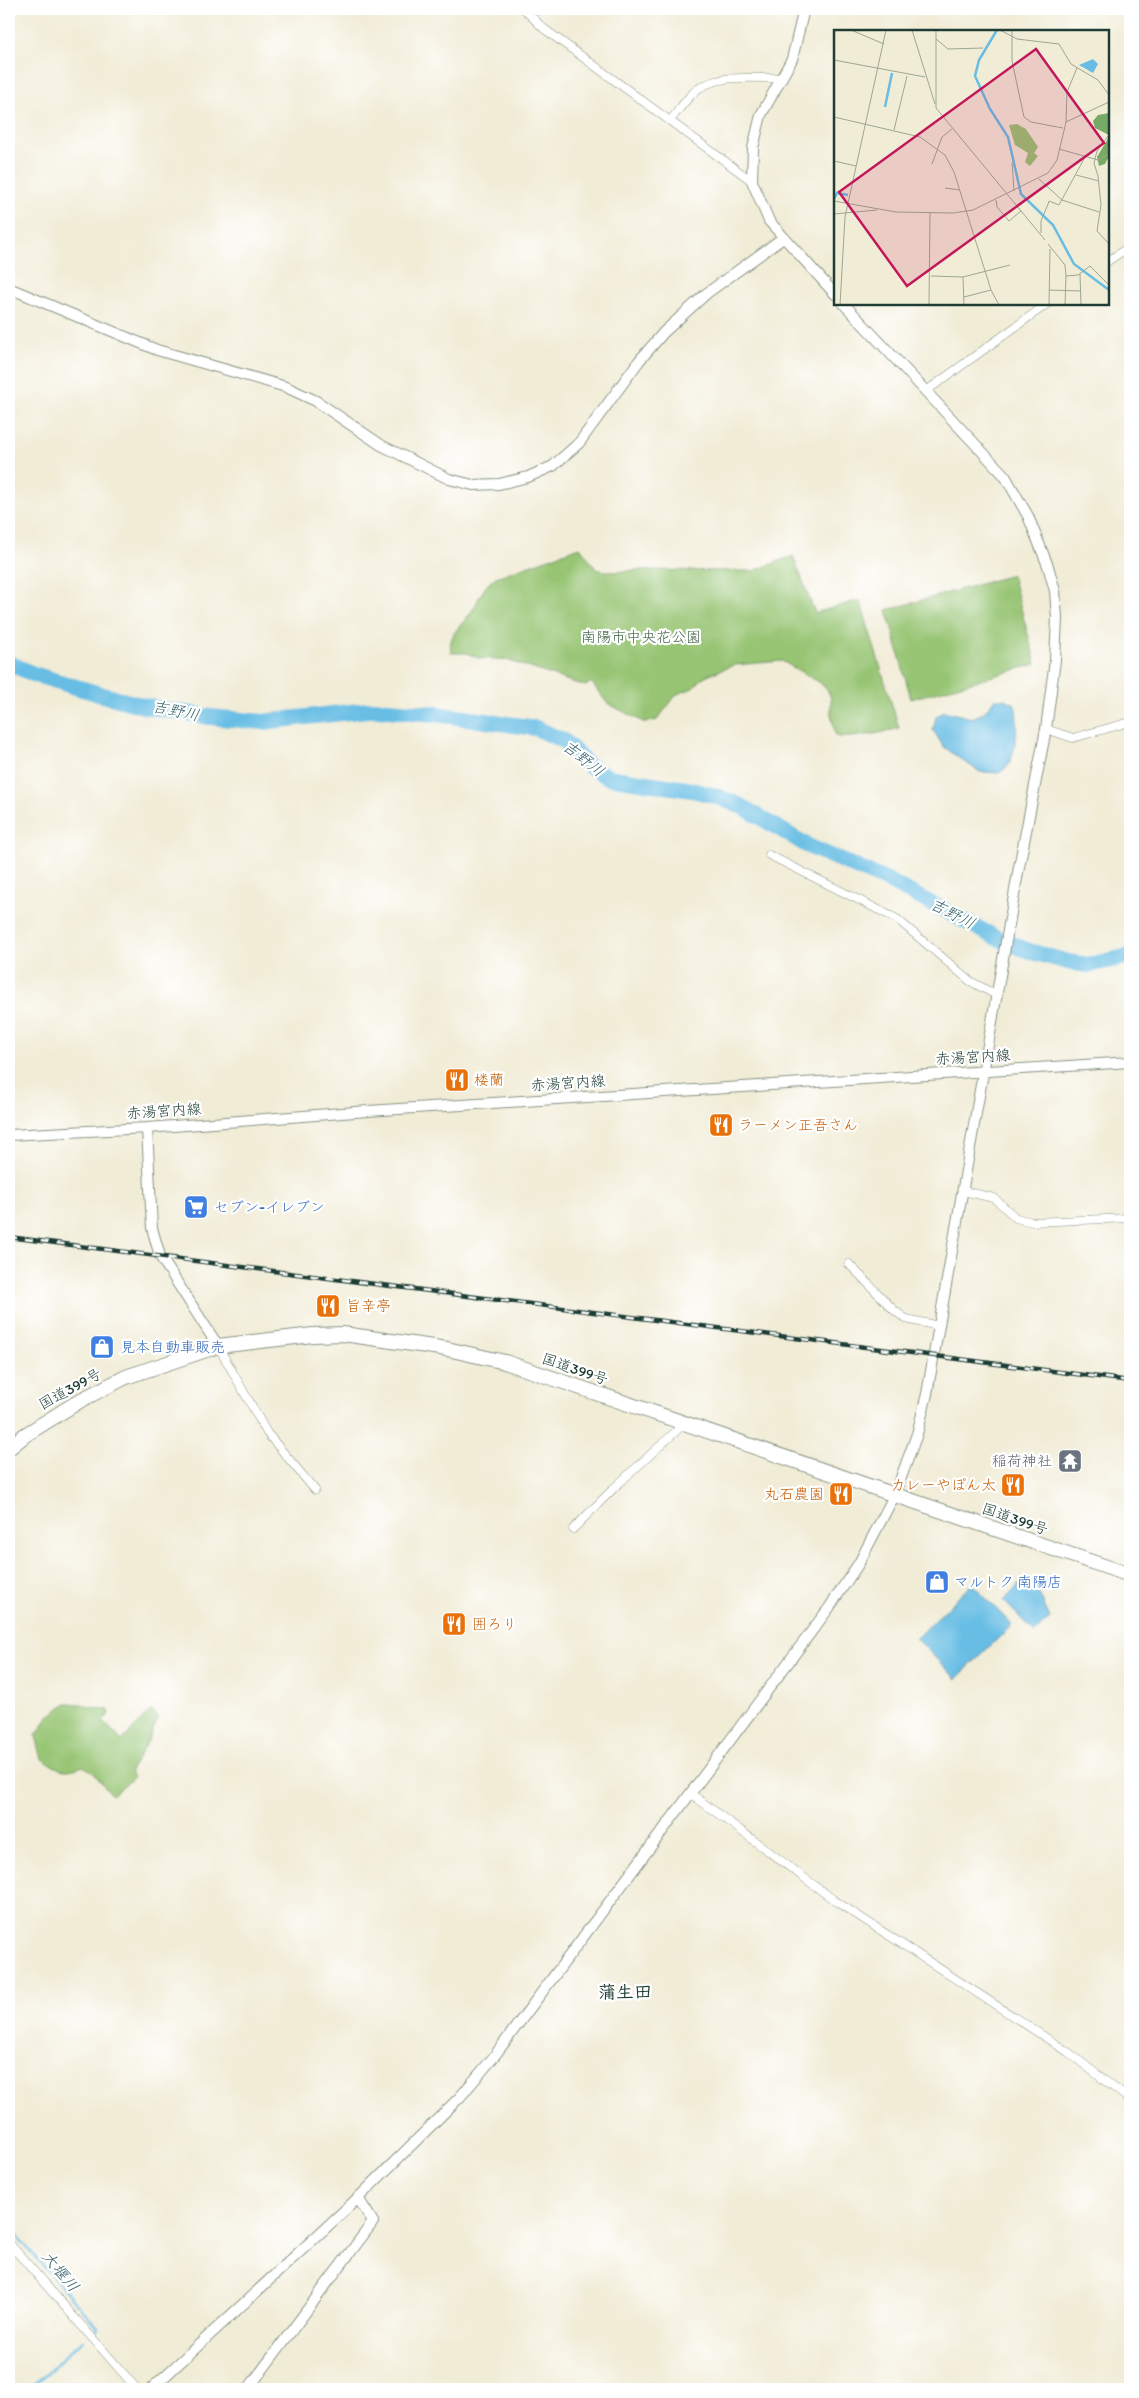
<svg xmlns="http://www.w3.org/2000/svg" width="1139" height="2398" font-family="Itim,'Klee One',sans-serif">
	<style>
		.green { fill: #97c573; stroke: #5b8154 }
		.water { fill: #67bde4; stroke: #437d8c }
		.lines { fill: none; stroke-linecap: round; stroke-linejoin: round }
		.stream { stroke: #67bde4; stroke-width: 2.5 }
		.river { stroke: #67bde4; stroke-width: 16 }
		.street-casing { stroke: #889485; stroke-width: 9 }
		.secondary-casing { stroke: #889485; stroke-width: 12 }
		.highway-casing { stroke: #889485; stroke-width: 16 }
		.street { stroke: #fff; stroke-width: 8 }
		.secondary { stroke: #fff; stroke-width: 10 }
		.highway { stroke: #fff; stroke-width: 14 }
		.rail-casing { stroke: #1f3d34; stroke-width: 4.5 }
		.rail { stroke: #fff; stroke-width: 2.5; stroke-dasharray: 8; stroke-linecap: butt }
		.labels { text-anchor: middle; stroke-width: 4.5; stroke-linejoin: round; paint-order: stroke }
		.park-label { font-size: 15px; fill: #436647; stroke: #fff }
		.street-label { font-size: 15px; fill: #1f3d34; stroke: #fff }
		.food-label { font-size: 15px; fill: #c56008; stroke: #fff; text-anchor: start }
		.shop-label { font-size: 15px; fill: #366cbe; stroke: #fff; text-anchor: start }
		.worship-label { font-size: 15px; fill: #5b616d; stroke: #fff; text-anchor: end }
		.water-label { font-size: 16px; font-style: italic; fill: #356369; stroke: #fff }
		.quarter-label { font-size: 18px; font-weight: bold; fill: #1f3d34; stroke: #fff }
		.inset-river { fill: none; stroke: #67bde4; stroke-width: 2.5 }
		.inset-road { fill: none; stroke: #9da695; stroke-width: 1 }
		.view { fill: #c2185b; fill-opacity: 0.15; stroke: #c2185b; stroke-width: 2.5 }
		.inset-edge { fill: none; stroke: #1f3d34; stroke-width: 2.5 }
	</style>
	<rect width="100%" height="100%" fill="#fff"/>
	<filter id="ink" filterUnits="userSpaceOnUse"><feTurbulence type="fractalNoise" baseFrequency=".02" numOctaves="2"/><feDisplacementMap in="SourceGraphic" scale="10" xChannelSelector="R" yChannelSelector="G"/><feConvolveMatrix kernelMatrix="1 2 1 2 8 2 1 2 1" color-interpolation-filters="sRGB"/></filter>
	<filter id="wash" filterUnits="userSpaceOnUse"><feTurbulence type="fractalNoise" baseFrequency=".0096" numOctaves="4" result="noise"/><feDisplacementMap in="SourceGraphic" scale="20" xChannelSelector="R" yChannelSelector="G"/><feGaussianBlur stdDeviation="1.12" result="paint"/><feColorMatrix in="noise" values="0 0 0 0 0 0 0 0 0 0 0 0 0 0 0 0 0 1.4 0 .05"/><feComposite in="paint" operator="in"/></filter>
	<g filter="url(#wash)">
		<rect width="100%" height="100%" fill="#f1ecd6"/>
		<!-- green -->
		<path class="green" d="M580,547L596,569L612,572L642,570L753,571L793,556L815,613L860,600L899,728C888,732 846,740 836,736L831,714V698L828,691L819,682L782,661L734,665L705,676L693,688L677,694L657,720L645,723L607,703L591,682L586,686L578,684L507,660L478,658L467,653H451C447,632 464,625 473,609C480,597 484,585 496,577Z
			M1012,575L1036,664L911,699L887,610Z
			M67,1703C82,1703 93,1710 108,1709L110,1714L103,1721L122,1741L151,1710L158,1718L146,1745L130,1771L133,1778L112,1795L92,1771L83,1766C63,1774 59,1769 42,1759L36,1736L49,1716Z"/>
		<!-- water -->
		<path class="water" d="M995,699H1004L1014,703C1020,715 1016,754 1008,765C1006,768 1002,771 999,773L980,772L963,761L943,746L933,730L936,717L944,711L972,718L983,713Z
			M1023,1580L1039,1594L1050,1618L1035,1633L1004,1601Z
			M972,1584L1012,1625L956,1679L916,1638Z"/>
		<g class="lines">
			<!-- stream -->
			<path class="stream" d="M9,2227L98,2328L96,2330
				M29,2389L83,2340"/>
			<!-- river -->
			<path class="river" d="M9,663L33,674L96,693L144,706L210,717L263,722L376,709L437,714L536,728L564,741L589,766L608,777L692,790L716,796L743,807L808,846L892,883L997,938L1029,951L1068,962L1088,965L1130,956"/>
		</g>
	</g>
	<g filter="url(#ink)">
		<g class="lines">
			<defs>
				<path id="street" d="M524,9L543,28L752,181
					M670,121C677,112 684,102 692,94C713,72 755,79 782,78
					M1108,261L1130,246
					M925,392L1047,304
					M1046,729L1073,738L1130,722
					M769,855L897,919L970,981L998,996
					M963,1191L994,1198L1016,1218L1032,1222L1130,1218
					M849,1264L895,1311L906,1319L939,1326
					M218,1346L267,1433L315,1490
					M573,1529L615,1487L685,1423
					M690,1793L834,1900L1068,2052L1130,2100
					M9,2243L137,2389"/>
				<path id="secondary" d="M804,9L792,59L761,115L753,148L752,181L769,221L835,294
					M9,288L157,350L286,387L316,401L381,445L449,479L473,485L499,484L528,477L553,466L579,443L639,361L664,332L707,293L783,238
					M147,1128L152,1228L160,1256L218,1346
					M9,1135L147,1128L368,1111L1130,1062
					M151,2389L358,2198L460,2097L492,2059L829,1608L859,1563L895,1494L917,1434L927,1394L1019,867L1046,729L1055,660L1057,618L1055,591L1048,566L1028,516L1005,476L844,304
					M248,2389L373,2222L358,2198"/>
				<path id="highway" d="M9,1448L25,1435L81,1400L126,1377L218,1346L313,1335L343,1334L447,1349L505,1362L1130,1575"/>
			</defs>
			<!-- street casing -->
			<use href="#street" class="street-casing"/>
			<!-- secondary casing -->
			<use href="#secondary" class="secondary-casing"/>
			<!-- highway casing -->
			<use href="#highway" class="highway-casing"/>
			<!-- street -->
			<use href="#street" class="street"/>
			<!-- secondary -->
			<use href="#secondary" class="secondary"/>
			<!-- highway -->
			<use href="#highway" class="highway"/>
			<defs>
				<path id="rail" d="M9,1237L1130,1381"/>
			</defs>
			<!-- rail casing -->
			<use href="#rail" class="rail-casing"/>
			<!-- rail -->
			<use href="#rail" class="rail"/>
		</g>
	</g>
	<!-- icons -->
	<defs>
		<symbol id="restaurant-square" viewBox="-11 -11 22 22"><rect x="-9" y="-9" width="18" height="18" rx="4" fill="#e8710a" stroke="#fff"/><path d="M-5-6h1v4h1v-4h1v4h1v-4h1v5L-1.5 .5V6h-2V.5L-5-1ZM5-6V6H3V1.5H1.5Q1.5-4 5-6Z" fill="#fff"/></symbol>
		<symbol id="supermarket-square" viewBox="-11 -11 22 22"><rect x="-9" y="-9" width="18" height="18" rx="4" fill="#3f7fe0" stroke="#fff"/><path d="M-6-5.5h2.5l.6 2H6L4.5 2H-2.5L-4.4-4H-6ZM-1.5 3.2a1.3 1.3 0 1 0 .1 0ZM3 3.2a1.3 1.3 0 1 0 .1 0Z" fill="#fff"/></symbol>
		<symbol id="shop-square" viewBox="-11 -11 22 22"><rect x="-9" y="-9" width="18" height="18" rx="4" fill="#3f7fe0" stroke="#fff"/><path d="M-5-2.5h2.3a2.7 3.5 0 0 1 5.4 0H5L5.5 6h-11ZM-1.5-2.5h3a1.5 2.3 0 0 0-3 0Z" fill="#fff"/></symbol>
		<symbol id="temple-square" viewBox="-11 -11 22 22"><rect x="-9" y="-9" width="18" height="18" rx="4" fill="#6b7280" stroke="#fff"/><path d="M0-6L5-2H3V0L6.5 2.5H4V6H1.5V3h-3V6H-4V2.5H-6.5L-3 0V-2H-5Z" fill="#fff"/></symbol>
	</defs>
	<g fill-rule="evenodd">
		<use href="#restaurant-square" x="443" y="1066" width="28" height="28"/>
		<use href="#restaurant-square" x="707" y="1111" width="28" height="28"/>
		<use href="#supermarket-square" x="182" y="1193" width="28" height="28"/>
		<use href="#restaurant-square" x="314" y="1292" width="28" height="28"/>
		<use href="#shop-square" x="88" y="1333" width="28" height="28"/>
		<use href="#temple-square" x="1056" y="1447" width="28" height="28"/>
		<use href="#restaurant-square" x="999" y="1471" width="28" height="28"/>
		<use href="#restaurant-square" x="827" y="1480" width="28" height="28"/>
		<use href="#shop-square" x="923" y="1568" width="28" height="28"/>
		<use href="#restaurant-square" x="440" y="1610" width="28" height="28"/>
	</g>
	<g class="labels">
		<!-- park labels -->
		<g class="park-label">
			<text x="641" y="642">南陽市中央花公園</text>
		</g>
		<!-- street labels -->
		<g class="street-label">
			<text transform="translate(973 1057) rotate(-3)" y="5">赤湯宮内線</text>
			<text transform="translate(568 1083) rotate(-4)" y="5">赤湯宮内線</text>
			<text transform="translate(164 1111) rotate(-4)" y="5">赤湯宮内線</text>
			<text transform="translate(575 1369) rotate(19)" y="5">国道399号</text>
			<text transform="translate(70 1389) rotate(-29)" y="5">国道399号</text>
			<text transform="translate(1015 1519) rotate(19)" y="5">国道399号</text>
		</g>
		<!-- food labels -->
		<g class="food-label">
			<text x="474" y="1085">楼蘭</text>
			<text x="738" y="1130">ラーメン正吾さん</text>
			<text x="346" y="1311">旨辛亭</text>
			<text x="996" y="1490" text-anchor="end">カレーやぽん太</text>
			<text x="824" y="1499" text-anchor="end">丸石農園</text>
			<text x="472" y="1629">囲ろり</text>
		</g>
		<!-- shop labels -->
		<g class="shop-label">
			<text x="214" y="1212">セブン-イレブン</text>
			<text x="120" y="1352">見本自動車販売</text>
			<text x="954" y="1587">マルトク 南陽店</text>
		</g>
		<!-- worship labels -->
		<g class="worship-label">
			<text x="1052" y="1466">稲荷神社</text>
		</g>
		<!-- water labels -->
		<g class="water-label">
			<text transform="translate(176 710) rotate(12)" y="6">吉野川</text>
			<text transform="translate(584 758) rotate(38)" y="6">吉野川</text>
			<text transform="translate(953 913) rotate(27)" y="6">吉野川</text>
			<text transform="translate(61 2271) rotate(50)" y="6">大堰川</text>
		</g>
		<!-- quarter labels -->
		<g class="quarter-label">
			<text x="625" y="1998">蒲生田</text>
		</g>
	</g>
	<!-- overview -->
	<g transform="translate(834 30)">
		<rect width="275" height="275" fill="#f1ecd6"/>
		<path d="M183,94L192,99L204,117L200,123L204,126L196,136L191,132L194,123L181,115L175,95Z" fill="#97c573"/>
		<path d="M275,83V105L261,98L259,91L264,85ZM275,107V126L271,134L265,136L263,127Z" fill="#79aa65"/>
		<path d="M259,29L264,34L259,43L245,35Z" fill="#67bde4"/>
		<path class="inset-river" d="M163,0L145,30L141,46L156,79L174,107L187,164L219,195L240,234L275,260M51,77L58,43M0,169L3,163L14,165"/>
		<path class="inset-road" d="M17,0L50,14M78,0L101,74M102,0V78L211,210M166,0L183,9L225,14L237,34L264,50L275,65M178,0V31L190,87L197,92L229,98M102,9L114,19L149,18M0,30L91,47M0,87L86,107L111,125L120,142L157,260L165,275M232,92L233,62L243,38M60,100L73,46M275,105L263,121L260,133L264,146L267,175L263,201L275,214M225,119L264,130L275,124M0,131L22,136M178,133L180,161M98,134L108,107L118,99M242,145L265,151M205,149L228,170L265,182M111,158L126,160M162,170L163,177L175,191M0,171L62,182L119,183L139,180L214,143L223,130L232,92L275,72M0,184L43,180M175,191L187,181M207,203V191L214,174L215,171L225,175L251,127M214,214L231,235L232,246L244,245L256,236L275,255M246,244L247,275M97,246L129,247L176,235M129,247L130,275M215,260L247,261M130,267L157,260M6,275L11,187L52,0M95,275L96,183M215,275L216,219M231,275L232,246"/>
		<path class="view" d="M202,19L270,113L73,256L5,162Z"/>
		<rect width="275" height="275" class="inset-edge"/>
	</g>
	<!-- margin -->
	<rect width="1139" height="2398" fill="none" stroke="#fff" stroke-width="30"/>
</svg>
